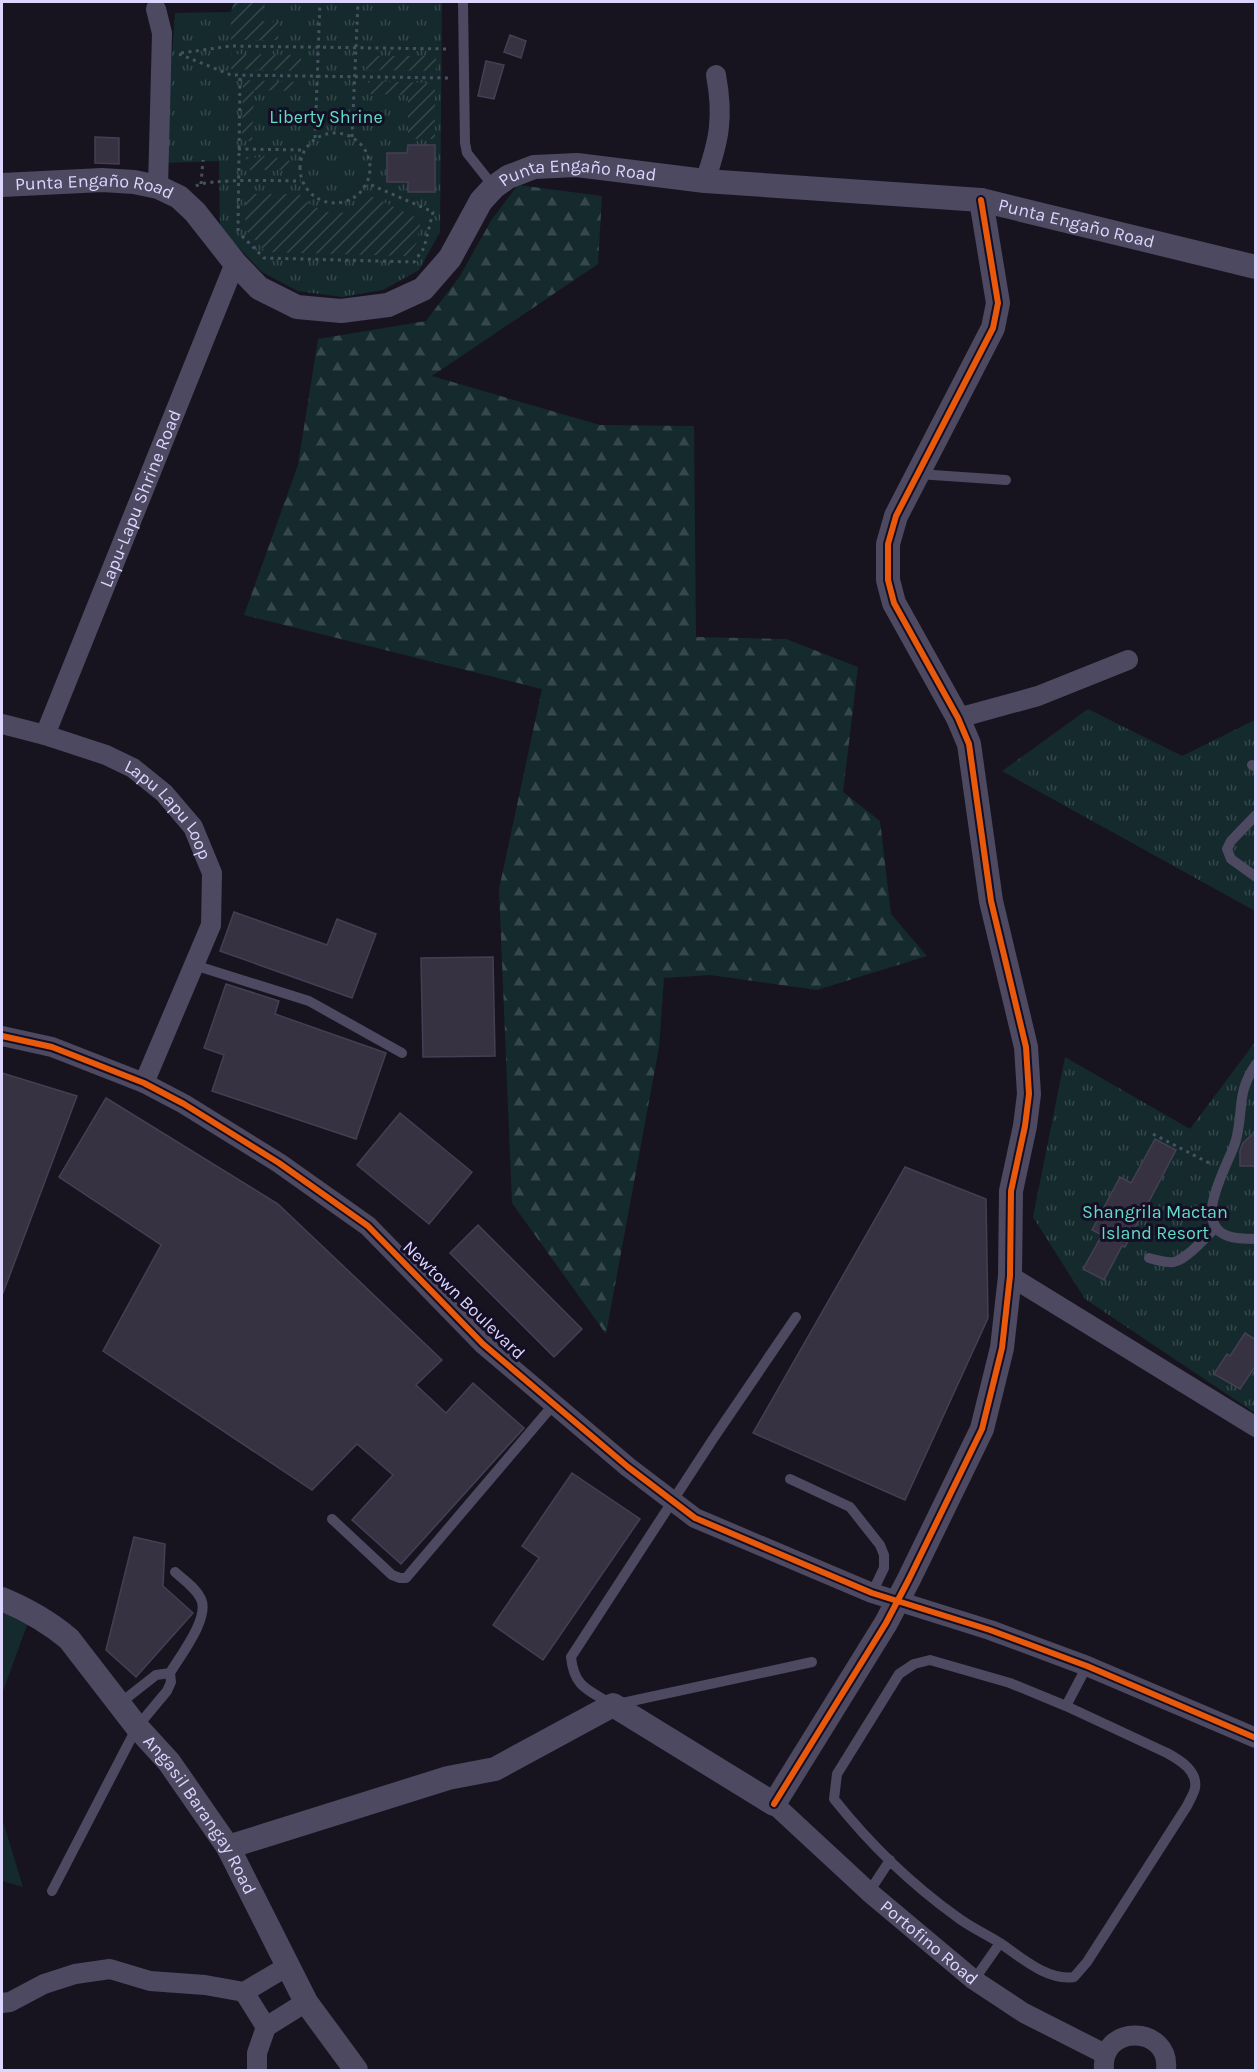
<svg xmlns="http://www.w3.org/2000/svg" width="1257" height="2072" font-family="Karla,sans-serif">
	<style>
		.grass { fill: #142a2d }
		.forest { fill: url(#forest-firs) }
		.park { fill: url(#park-tufts) }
		.garden { fill: url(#garden-furrows) }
		.building { fill: #363242; stroke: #443f53; stroke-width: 1.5 }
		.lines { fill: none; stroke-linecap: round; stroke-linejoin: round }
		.path { stroke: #475261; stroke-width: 3; stroke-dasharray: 3 4.5; stroke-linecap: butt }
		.service { stroke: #4c4961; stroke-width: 10 }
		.minor { stroke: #4c4961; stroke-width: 20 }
		.tertiary { stroke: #4c4961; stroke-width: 24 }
		.cycleway-casing { stroke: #140f25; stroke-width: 10 }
		.cycleway { stroke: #e8590c; stroke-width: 6 }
		.labels { text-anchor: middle; stroke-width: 6; stroke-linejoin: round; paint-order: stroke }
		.park-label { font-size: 18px; fill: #61ddc6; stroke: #140f25 }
		.street-label { font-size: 18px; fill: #dcd5fe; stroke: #140f25 }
	</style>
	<defs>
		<pattern id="forest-firs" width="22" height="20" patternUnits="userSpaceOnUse" patternTransform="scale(1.5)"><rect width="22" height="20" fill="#142a2d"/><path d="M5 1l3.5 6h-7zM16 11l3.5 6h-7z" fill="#36484c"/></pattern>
		<pattern id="park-tufts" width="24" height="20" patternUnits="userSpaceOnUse" patternTransform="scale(1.5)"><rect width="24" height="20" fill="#142a2d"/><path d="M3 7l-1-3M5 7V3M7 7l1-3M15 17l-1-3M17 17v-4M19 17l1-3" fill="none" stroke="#36484c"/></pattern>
		<pattern id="garden-furrows" width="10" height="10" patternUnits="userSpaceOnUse" patternTransform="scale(1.5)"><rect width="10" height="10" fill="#142a2d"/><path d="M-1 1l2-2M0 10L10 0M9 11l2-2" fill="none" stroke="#36484c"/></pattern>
	</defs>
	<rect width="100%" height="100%" fill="#171420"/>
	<!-- grass -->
	<path class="grass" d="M2,1605L30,1617L2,1694Z
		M2,1818L23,1887L2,1881Z"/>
	<!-- forest -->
	<path class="forest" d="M518,185L602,196L598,264L432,376L600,425L694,426L696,637L786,639L858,667L843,792L880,821L891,914L927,956L817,990L710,975L664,978L659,1047L606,1334L512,1203L499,889L542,689L244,615L298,465L318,339L426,321L460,276L492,219Z"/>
	<!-- park -->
	<path class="park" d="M234,2H442L440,232L419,270L383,290L342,297L298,291L262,272L220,228L219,161L164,163L175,13L231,12Z
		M1088,709L1182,756L1255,720V911L1002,771Z
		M1255,1042V1413L1085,1299L1033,1217L1065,1057L1190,1129Z"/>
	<!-- garden -->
	<path class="garden" d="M234,2H265L261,21L279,22L278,40H231V12Z
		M231,54L301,55V71L231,69Z
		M366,56H436V71L366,70Z
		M243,80L299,82L298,91L254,90L252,141H242Z
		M368,81L435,83V139H408V95L367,94Z
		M246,157L289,158V170H246Z
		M246,194H299C319,217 351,221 371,196L421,220L416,244L406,256L266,252L245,229Z"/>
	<!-- building -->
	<path class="building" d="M510,35L526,41L521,58L504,52Z
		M486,61L504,65L494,99L478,96Z
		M95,137L119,138V164L95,163Z
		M408,145H435V192H408V182H387V153H407Z
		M234,912L327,945L337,919L376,934L352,998L220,951Z
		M493,957L495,1056L423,1057L421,958Z
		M226,984L279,1001L275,1014L386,1053L356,1139L212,1091L224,1055L204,1048Z
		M2,1073L77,1096L3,1293L2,1292Z
		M106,1098L278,1204L442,1360L416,1385L446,1413L473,1383L524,1428L401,1564L352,1520L393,1475L357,1444L312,1490L103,1351L161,1245L59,1177Z
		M400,1113L472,1172L429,1224L357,1165Z
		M1256,1131V1166H1240V1151L1243,1143Z
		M1155,1139L1176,1150L1125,1247L1122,1246L1104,1280L1083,1269L1102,1235L1092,1230L1120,1177L1131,1183Z
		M905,1167L986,1199L988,1318L905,1500L753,1433Z
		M478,1225L582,1329L554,1357L450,1253Z
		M1245,1333L1256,1340V1365L1240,1389L1214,1374L1227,1354L1230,1356Z
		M572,1473L640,1519L543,1660L493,1625L539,1558L522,1546Z
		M134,1537L165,1544L163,1586L193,1613L136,1677L106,1650Z"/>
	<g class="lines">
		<!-- path -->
		<path class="path" d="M181,53L231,46L450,49
			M179,54L231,75L451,78
			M300 168a35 35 0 1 1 70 0a35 35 0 1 1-70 0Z
			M352,137L358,2
			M315,138L320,2
			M238,149L304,150
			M201,184L203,160
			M196,186C210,178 281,181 301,181
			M238,231L240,75
			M242,236L264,258L414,262L424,248L433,212L367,183
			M1153,1134L1211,1164"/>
		<!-- service -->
		<path class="service" d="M463,2L465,143L467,153L494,187
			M918,474L1006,480
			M1252,765L1256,767
			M1256,815L1231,841L1227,849L1231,859L1256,877
			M194,965L309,1001L402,1053
			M1256,1064C1236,1093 1244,1109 1236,1140C1230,1163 1190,1223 1228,1236C1236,1239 1246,1239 1256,1239
			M1149,1258C1157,1260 1166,1263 1174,1262C1187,1259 1206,1237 1216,1227
			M796,1317L713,1439L571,1657C574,1688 589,1690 613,1705L812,1662
			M790,1479L850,1507L880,1545L884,1555V1568L872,1593
			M332,1519L392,1575L400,1578H406L554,1404
			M930,1660L1010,1683L1066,1706L1167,1753C1180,1760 1198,1771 1195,1788C1194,1794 1189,1801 1187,1806L1087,1962L1074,1977C1047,1981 1022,1958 1000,1943C986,1934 970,1927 957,1917C911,1884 869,1843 834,1799L837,1774L899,1674L914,1664Z
			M119,1704L156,1675L170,1673C180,1656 210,1618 201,1599C196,1588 184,1580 175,1572
			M1066,1706L1087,1666
			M52,1891L137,1727L167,1691L171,1682L170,1673
			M869,1892L890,1860
			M974,1980L1000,1943"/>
		<!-- minor -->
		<g class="minor">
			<path d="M156,9L162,33L158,187"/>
			<path d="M705,181C719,141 724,118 716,75"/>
			<path d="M958,718L1038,696L1128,660"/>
			<path id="s1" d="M2,724L45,735L106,755L133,768L164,793L193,827L212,873L211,925L144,1083"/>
			<path id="s2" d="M45,735L235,263"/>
			<path d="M2,1036L52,1047L144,1083L184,1104L279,1163L368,1226L483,1344L628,1467L695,1518L872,1593L990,1630L1087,1666L1256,1738"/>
			<path d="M1010,1276L1256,1427"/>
			<path id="s3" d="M774,1804L869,1892L974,1980L1024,2013L1105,2054"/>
			<path d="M244,1992L266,2027"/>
			<path d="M2,2003L10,2002L44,1984L75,1974L110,1969L150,1981L205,1985L244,1992L288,1966"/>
			<path d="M257,2070V2053L266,2027L306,2002"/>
			<path d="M1104,2070C1100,2023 1171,2025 1166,2070"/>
		</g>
		<!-- tertiary -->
		<g class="tertiary">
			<path id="s4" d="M2,185L102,180L134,182L158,187L179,197L195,212L235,263L259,288L297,307L341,311L388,305L423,289L450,258L481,201L494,187L508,177L534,167L577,165L705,181L981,200L1256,267"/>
			<path id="s5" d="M2,1599C26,1609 48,1621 69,1639L137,1727L169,1762L228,1847L306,2002L356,2070"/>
			<path d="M228,1847L448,1778L495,1769L613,1705L774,1804L886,1623L909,1579L982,1429L1002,1348L1010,1276L1011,1191L1025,1126L1029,1094L1026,1047L991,901L969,744L958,718L894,603L888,580V544L896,516L993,328L998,303L981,200"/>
		</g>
		<defs>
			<path id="cycleway" d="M2,1036L52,1047L144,1083L184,1104L279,1163L368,1226L483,1344L628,1467L695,1518L872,1593L990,1630L1087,1666L1256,1738
				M774,1804L886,1623L909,1579L982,1429L1002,1348L1010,1276L1011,1191L1025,1126L1029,1094L1026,1047L991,901L969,744L958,718L894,603L888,580V544L896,516L993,328L998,303L981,200"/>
		</defs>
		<!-- cycleway casing -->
		<use href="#cycleway" class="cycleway-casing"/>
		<!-- cycleway -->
		<use href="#cycleway" class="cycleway"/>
	</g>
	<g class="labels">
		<!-- park labels -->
		<g class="park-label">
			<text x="326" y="123">Liberty Shrine</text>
			<text x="1155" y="1218">Shangrila Mactan<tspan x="1155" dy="21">Island Resort</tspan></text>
		</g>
		<!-- street labels -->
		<g class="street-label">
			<text dy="6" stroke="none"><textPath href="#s4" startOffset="687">Punta Engaño Road</textPath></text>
			<text dy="6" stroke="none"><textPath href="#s4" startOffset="93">Punta Engaño Road</textPath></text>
			<text dy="6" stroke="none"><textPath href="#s4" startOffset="1191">Punta Engaño Road</textPath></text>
			<text dy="6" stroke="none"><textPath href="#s2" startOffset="255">Lapu-Lapu Shrine Road</textPath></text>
			<text dy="6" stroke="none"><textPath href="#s1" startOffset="194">Lapu Lapu Loop</textPath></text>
			<text transform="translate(464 1300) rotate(44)" y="6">Newtown Boulevard</text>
			<text dy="6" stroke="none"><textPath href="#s5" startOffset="298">Angasil Barangay Road</textPath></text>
			<text dy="6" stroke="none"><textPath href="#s3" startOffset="208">Portofino Road</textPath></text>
		</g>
	</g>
	<!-- border -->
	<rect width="1257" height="2072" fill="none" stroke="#dcd5fe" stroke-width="6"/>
</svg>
